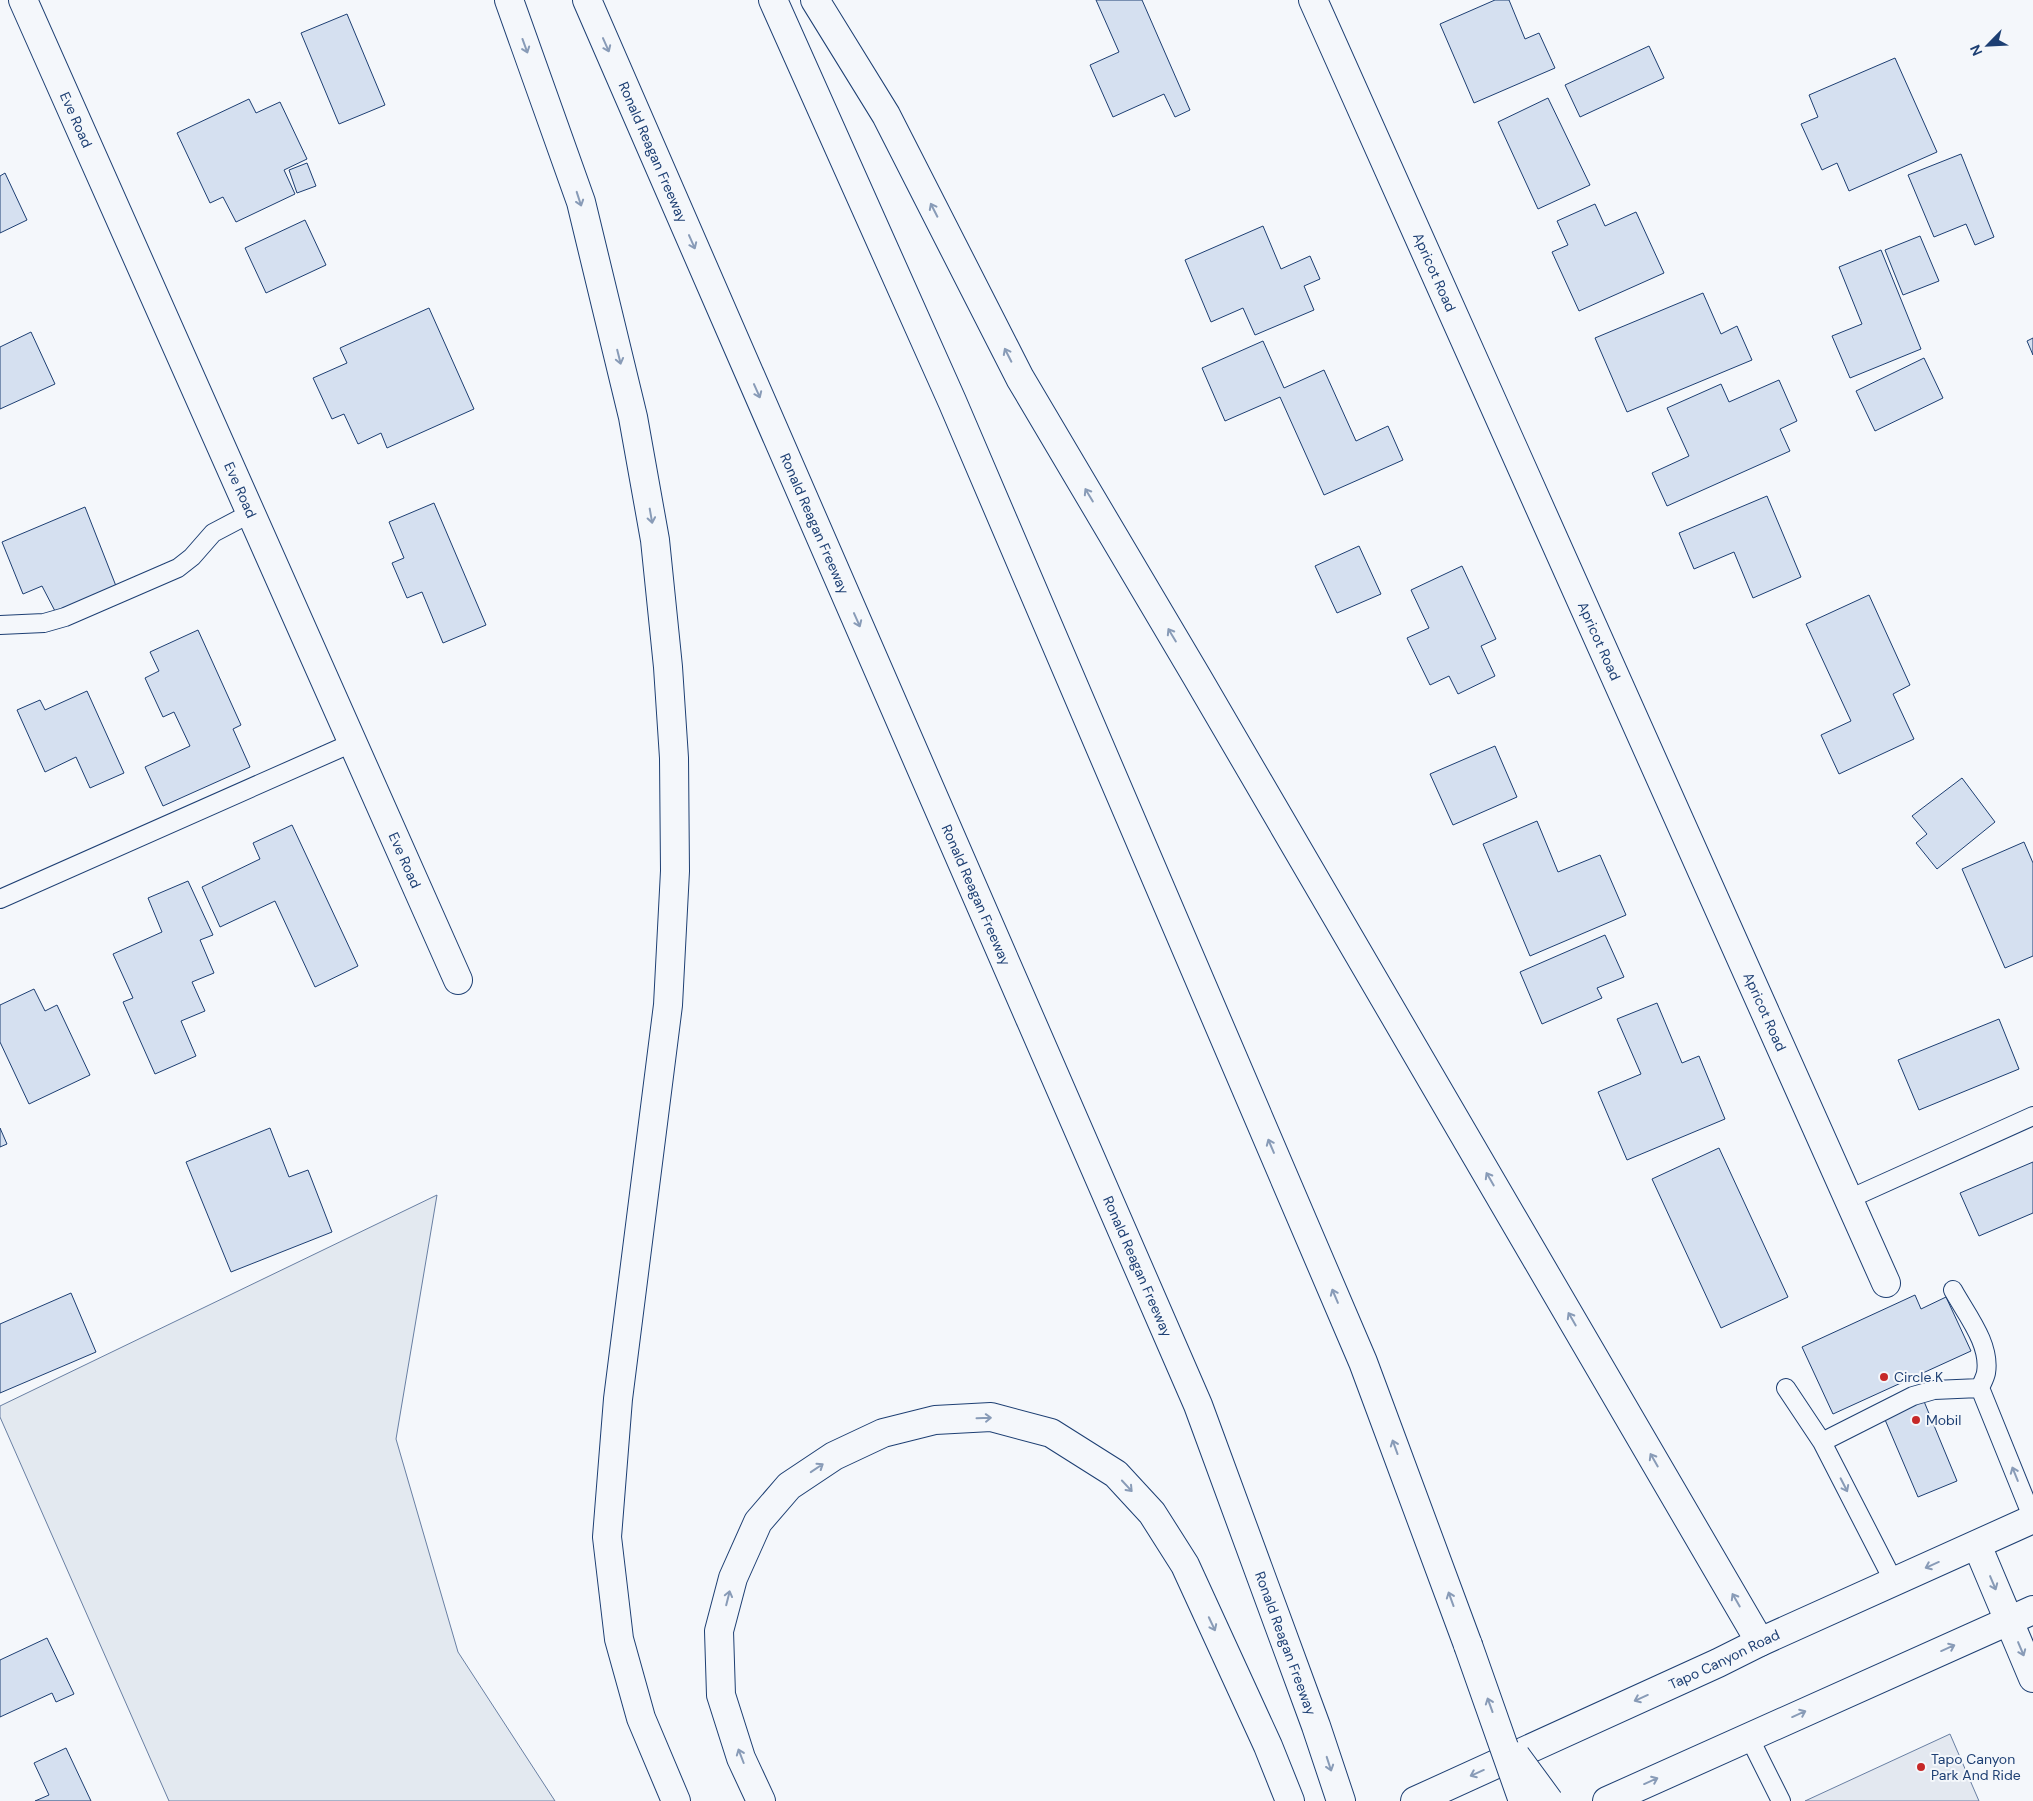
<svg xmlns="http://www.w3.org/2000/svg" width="2033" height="1801" font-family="'DM Sans',sans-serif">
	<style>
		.green { fill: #e3e9f0; stroke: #687fa3 }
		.parking { fill: #e3e8f0; stroke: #687fa3 }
		.building { fill: #d5e0f0; stroke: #1d3f73 }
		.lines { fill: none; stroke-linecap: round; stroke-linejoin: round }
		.service-casing { stroke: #1d3f73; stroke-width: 20 }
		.minor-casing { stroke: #1d3f73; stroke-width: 30 }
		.secondary-casing { stroke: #1d3f73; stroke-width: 30 }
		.motorway-casing { stroke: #1d3f73; stroke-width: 30 }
		.service { stroke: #f4f7fb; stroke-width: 18 }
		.minor { stroke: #f4f7fb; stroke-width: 28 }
		.secondary { stroke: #f4f7fb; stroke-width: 28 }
		.motorway { stroke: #f4f7fb; stroke-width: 28 }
		.motorway-bridge-casing { stroke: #1d3f73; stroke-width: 30; stroke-linecap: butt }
		.motorway-bridge { stroke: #f4f7fb; stroke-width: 28 }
		.oneway { stroke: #889bb7 }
		.poi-dot { fill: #c62828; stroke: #f4f7fb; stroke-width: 2 }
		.labels { text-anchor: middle; stroke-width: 4; stroke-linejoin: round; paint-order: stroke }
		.street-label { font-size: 14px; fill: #1d3f73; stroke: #f4f7fb }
		.poi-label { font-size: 14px; fill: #1d3f73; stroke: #f4f7fb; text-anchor: start }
	</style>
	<rect width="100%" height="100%" fill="#f4f7fb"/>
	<!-- green -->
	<path class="green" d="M437,1195L396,1439L458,1652L555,1801H169L0,1417V1406Z"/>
	<!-- parking -->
	<path class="parking" d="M1950,1734L1979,1801H1805Z"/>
	<!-- building -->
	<path class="building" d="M1096,0H1142L1190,110L1175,117L1164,94L1113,117L1090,65L1119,52Z
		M1495,0H1509L1525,39L1539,33L1555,68L1474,103L1440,24Z
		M347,14L385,105L339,124L301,33Z
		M1649,46L1664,78L1580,117L1565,85Z
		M1895,58L1937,152L1849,191L1837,163L1822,170L1801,124L1818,117L1809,95Z
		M1548,98L1590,185L1538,209L1498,122Z
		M249,99L256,113L280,102L307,159L284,170L295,194L236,222L223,197L210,203L177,133Z
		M1961,154L1994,237L1975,245L1966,224L1934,237L1908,175Z
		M307,163L316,186L297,193L289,170Z
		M5,173L27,220L0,233V176Z
		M1595,204L1605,226L1636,212L1664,273L1579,311L1552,252L1568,245L1557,221Z
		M305,220L326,265L266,293L245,248Z
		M1263,226L1281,269L1310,256L1320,279L1304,286L1314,310L1255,335L1243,308L1211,322L1185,260Z
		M1920,236L1939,281L1903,295L1885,250Z
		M1881,250L1921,349L1850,378L1832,336L1862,324L1839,267Z
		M1703,293L1721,334L1737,326L1752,360L1627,412L1595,338Z
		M429,308L474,409L387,448L381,433L358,444L344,414L332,419L313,378L347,363L340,348Z
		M31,332L55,384L0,409V347Z
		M2033,338V355L2027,341Z
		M1263,341L1284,388L1324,370L1356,441L1388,426L1403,460L1324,495L1280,397L1225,421L1202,368Z
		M1924,358L1943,398L1875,431L1856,391Z
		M1779,380L1797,421L1780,429L1790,451L1667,506L1652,473L1689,456L1667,408L1721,384L1729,402Z
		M1767,496L1801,577L1753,598L1734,552L1694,569L1679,533Z
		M434,503L486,625L443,643L422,592L407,598L392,563L404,558L389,522Z
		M85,507L116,586L56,613L42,586L23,594L2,542Z
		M1359,546L1381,594L1337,613L1315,566Z
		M1462,566L1496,639L1481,646L1495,676L1458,694L1449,676L1430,685L1407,638L1429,628L1411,590Z
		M1869,595L1910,685L1893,694L1914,739L1839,774L1821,735L1851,721L1806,624Z
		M198,630L241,725L233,729L250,767L163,806L145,767L190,746L174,712L163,717L145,678L159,671L150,652Z
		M87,691L124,773L90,788L76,757L45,772L17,710L40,700L45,710Z
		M1495,746L1517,797L1453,825L1430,774Z
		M1962,778L1995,822L1937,869L1916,843L1927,834L1912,816Z
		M1537,821L1558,872L1600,855L1626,915L1530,956L1483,844Z
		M292,825L358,966L315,987L275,901L220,927L202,887L260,859L253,843Z
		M2024,842L2033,863V956L2005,968L1962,869Z
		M188,881L213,935L200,940L214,973L192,982L205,1011L181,1021L196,1056L155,1074L123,1002L133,998L113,954L162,932L148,898Z
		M1605,935L1624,977L1597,988L1602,998L1542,1024L1520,972Z
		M34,989L45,1011L57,1005L90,1075L29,1104L0,1042V1005Z
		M1657,1003L1682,1063L1699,1056L1725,1119L1627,1160L1598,1092L1641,1074L1617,1019Z
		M1999,1019L2019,1069L1919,1110L1898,1060Z
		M0,1128L7,1144L0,1147Z
		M270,1128L289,1177L308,1170L332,1232L231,1272L186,1162Z
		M1719,1148L1788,1297L1721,1328L1652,1179Z
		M2033,1162V1213L1979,1236L1960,1193Z
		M71,1293L96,1352L0,1393V1324Z
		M1915,1295L1921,1309L1946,1297L1971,1351L1833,1414L1802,1347Z
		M1923,1399L1957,1481L1918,1497L1883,1415Z
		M47,1638L74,1694L56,1702L52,1693L0,1717V1660Z
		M66,1748L91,1801H35L49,1795L34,1763Z"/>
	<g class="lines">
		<defs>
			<path id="service" d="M0,625L44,623L65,617L178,568L192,557L213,533L251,513
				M0,899L352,743
				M1849,1199L2033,1116
				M1953,1290C1966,1314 1991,1344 1986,1373C1985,1378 1982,1383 1980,1388L2033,1519
				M1786,1388L1822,1442L1894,1582
				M1822,1442L1913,1396L1934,1390L1980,1388
				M1749,1737L1781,1801"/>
			<g id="minor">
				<path id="s1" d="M23,0L458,980"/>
				<path id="s2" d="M1313,0L1886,1283"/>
			</g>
			<g id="secondary">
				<path id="s3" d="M1415,1801L1718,1663L1760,1642L2033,1519"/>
				<path d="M1607,1801L2033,1610"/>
			</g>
			<g id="motorway">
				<path d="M509,0L581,202L633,417L655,540L668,667L674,758L675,871L668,1005L618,1399L607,1537L619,1639L641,1718L676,1801"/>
				<path id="s4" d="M587,0L1198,1405L1316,1726L1341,1801"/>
				<path d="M773,0L952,401L1363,1362L1468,1645"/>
				<path d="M815,0L886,115L1020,378L1197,677L1760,1642"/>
				<path d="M2033,1519V1520"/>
				<path d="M1977,1545L2033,1678"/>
				<path d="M761,1801L741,1758L721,1695L719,1631L733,1578L758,1522L789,1486L834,1456L883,1433L935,1420L991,1417L1051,1433L1116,1474L1152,1513L1185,1565L1268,1746L1290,1801"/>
			</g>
		</defs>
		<!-- service casing -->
		<use href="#service" class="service-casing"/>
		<!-- minor casing -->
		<use href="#minor" class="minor-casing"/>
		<!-- secondary casing -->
		<use href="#secondary" class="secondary-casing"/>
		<!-- motorway casing -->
		<use href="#motorway" class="motorway-casing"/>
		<!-- service -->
		<use href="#service" class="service"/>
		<!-- minor -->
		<use href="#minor" class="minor"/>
		<!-- secondary -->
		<use href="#secondary" class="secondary"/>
		<!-- motorway -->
		<use href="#motorway" class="motorway"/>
		<defs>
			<path id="motorway-bridge" d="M1468,1645L1523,1801
				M1516,1756L1549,1801"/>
		</defs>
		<!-- motorway-bridge casing -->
		<use href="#motorway-bridge" class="motorway-bridge-casing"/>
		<!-- motorway-bridge -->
		<use href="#motorway-bridge" class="motorway-bridge"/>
	</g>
	<!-- one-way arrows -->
	<defs><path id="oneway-shaft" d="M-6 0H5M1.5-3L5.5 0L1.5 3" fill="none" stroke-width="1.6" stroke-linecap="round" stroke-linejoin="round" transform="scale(1.25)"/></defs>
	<g class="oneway">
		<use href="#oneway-shaft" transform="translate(606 45) rotate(66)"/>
		<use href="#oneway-shaft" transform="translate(525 46) rotate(70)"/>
		<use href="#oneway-shaft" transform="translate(579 199) rotate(72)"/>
		<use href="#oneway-shaft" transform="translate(934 210) rotate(-117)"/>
		<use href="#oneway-shaft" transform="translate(692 242) rotate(66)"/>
		<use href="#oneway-shaft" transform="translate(1008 355) rotate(-117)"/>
		<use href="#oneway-shaft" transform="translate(619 357) rotate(76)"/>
		<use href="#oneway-shaft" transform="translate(757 391) rotate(66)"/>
		<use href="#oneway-shaft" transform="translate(1089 495) rotate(-121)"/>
		<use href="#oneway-shaft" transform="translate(651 516) rotate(80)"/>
		<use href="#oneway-shaft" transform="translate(857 620) rotate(66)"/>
		<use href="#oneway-shaft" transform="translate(1172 635) rotate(-121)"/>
		<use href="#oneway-shaft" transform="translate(1271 1146) rotate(-113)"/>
		<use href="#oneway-shaft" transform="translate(1490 1179) rotate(-120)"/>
		<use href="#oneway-shaft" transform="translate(1335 1296) rotate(-113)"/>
		<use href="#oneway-shaft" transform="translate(1572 1319) rotate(-120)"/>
		<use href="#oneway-shaft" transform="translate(984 1418) rotate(-2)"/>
		<use href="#oneway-shaft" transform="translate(1395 1447) rotate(-110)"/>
		<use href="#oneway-shaft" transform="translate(1654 1460) rotate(-120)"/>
		<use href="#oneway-shaft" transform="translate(817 1468) rotate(-34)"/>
		<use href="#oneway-shaft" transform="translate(2015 1474) rotate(-112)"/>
		<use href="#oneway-shaft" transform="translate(1844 1485) rotate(63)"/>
		<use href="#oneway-shaft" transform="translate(1127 1486) rotate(47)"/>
		<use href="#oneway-shaft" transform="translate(1932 1565) rotate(156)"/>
		<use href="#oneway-shaft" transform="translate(1993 1583) rotate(67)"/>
		<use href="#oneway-shaft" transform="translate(728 1598) rotate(-76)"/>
		<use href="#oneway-shaft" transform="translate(1451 1599) rotate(-110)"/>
		<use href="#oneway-shaft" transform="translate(1736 1600) rotate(-120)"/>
		<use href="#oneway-shaft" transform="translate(1212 1624) rotate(65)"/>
		<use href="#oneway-shaft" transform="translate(1948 1648) rotate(-24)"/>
		<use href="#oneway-shaft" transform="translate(2021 1649) rotate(67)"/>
		<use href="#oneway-shaft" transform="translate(1641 1698) rotate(156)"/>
		<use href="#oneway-shaft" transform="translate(1490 1705) rotate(-110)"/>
		<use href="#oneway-shaft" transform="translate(1799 1714) rotate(-24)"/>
		<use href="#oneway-shaft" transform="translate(741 1756) rotate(-111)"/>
		<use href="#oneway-shaft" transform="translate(1329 1764) rotate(72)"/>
		<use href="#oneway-shaft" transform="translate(1477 1773) rotate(156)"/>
		<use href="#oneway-shaft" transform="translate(1651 1781) rotate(-24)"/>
	</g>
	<!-- markers -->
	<g class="poi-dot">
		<circle cx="1884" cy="1377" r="5"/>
		<circle cx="1916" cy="1420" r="5"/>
		<circle cx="1921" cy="1767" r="5"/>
	</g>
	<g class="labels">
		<!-- street labels -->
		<g class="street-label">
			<text dy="5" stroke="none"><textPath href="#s1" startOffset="131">Eve Road</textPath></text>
			<text dy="5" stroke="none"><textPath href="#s4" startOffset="166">Ronald Reagan Freeway</textPath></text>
			<text dy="5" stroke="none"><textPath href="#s2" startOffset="298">Apricot Road</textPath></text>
			<text dy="5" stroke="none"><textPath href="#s1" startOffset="536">Eve Road</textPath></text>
			<text dy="5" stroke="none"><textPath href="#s4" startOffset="571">Ronald Reagan Freeway</textPath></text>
			<text dy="5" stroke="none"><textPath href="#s2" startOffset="702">Apricot Road</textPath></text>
			<text dy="5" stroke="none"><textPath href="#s1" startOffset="941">Eve Road</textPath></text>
			<text dy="5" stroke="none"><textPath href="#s4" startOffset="976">Ronald Reagan Freeway</textPath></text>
			<text dy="5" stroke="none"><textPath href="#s2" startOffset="1108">Apricot Road</textPath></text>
			<text dy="5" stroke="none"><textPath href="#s4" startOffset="1381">Ronald Reagan Freeway</textPath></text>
			<text dy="5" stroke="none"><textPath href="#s4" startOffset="1786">Ronald Reagan Freeway</textPath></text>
			<text dy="5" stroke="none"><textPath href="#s3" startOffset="340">Tapo Canyon Road</textPath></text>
		</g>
		<!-- poi labels -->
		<g class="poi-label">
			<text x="1894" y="1382">Circle K</text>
			<text x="1926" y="1425">Mobil</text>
			<text x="1931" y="1764">Tapo Canyon<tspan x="1931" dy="16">Park And Ride</tspan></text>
		</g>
	</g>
	<!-- north arrow -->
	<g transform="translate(1988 45) rotate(246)" stroke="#f4f7fb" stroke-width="4" paint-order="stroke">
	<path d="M0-4L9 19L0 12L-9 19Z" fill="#1d3f73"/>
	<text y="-8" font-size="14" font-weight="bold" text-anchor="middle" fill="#1d3f73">N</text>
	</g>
</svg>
